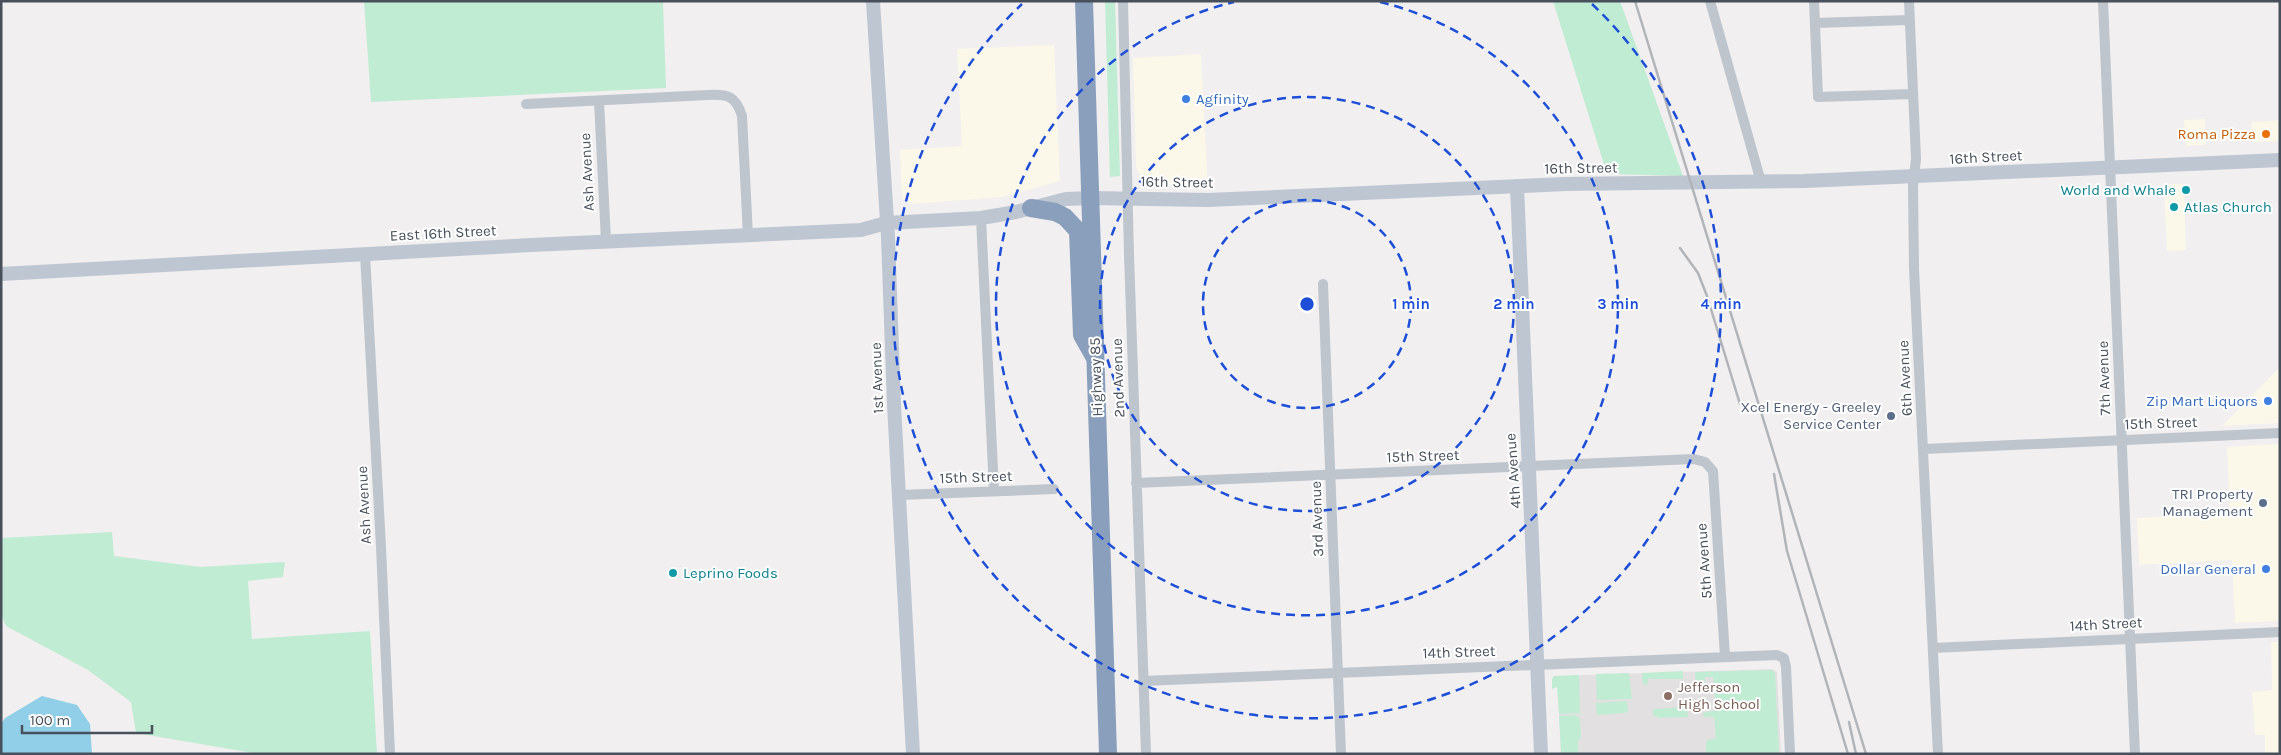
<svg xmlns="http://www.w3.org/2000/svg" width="2281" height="755" font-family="Karla,sans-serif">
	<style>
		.commercial { fill: #fbf7e9 }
		.education { fill: #e2e0e0 }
		.green { fill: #c0ecd4 }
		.water { fill: #90cfe7 }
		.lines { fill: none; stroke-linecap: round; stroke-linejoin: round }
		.street { stroke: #bec5cd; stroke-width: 10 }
		.secondary { stroke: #bec6d2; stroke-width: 14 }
		.highway { stroke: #8a9fbb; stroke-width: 18 }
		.rail { stroke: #b1b4b9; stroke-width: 2.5 }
		.ring { fill: none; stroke: #1d4ed8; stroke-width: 2.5; stroke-dasharray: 9 6 }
		.shop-dot { fill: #3f7fe0; stroke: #fff; stroke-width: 2 }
		.food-dot { fill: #e8710a; stroke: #fff; stroke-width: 2 }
		.culture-dot { fill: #0f9aa8; stroke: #fff; stroke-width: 2 }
		.service-dot { fill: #5c6f8a; stroke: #fff; stroke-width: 2 }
		.education-dot { fill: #8d6e63; stroke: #fff; stroke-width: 2 }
		.labels { text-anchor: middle; stroke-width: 4; stroke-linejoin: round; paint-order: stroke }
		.shop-label { font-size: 15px; fill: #366cbe; stroke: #fff; text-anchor: end }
		.food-label { font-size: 15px; fill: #c56008; stroke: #fff; text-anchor: end }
		.street-label { font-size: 15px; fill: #48515b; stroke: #fff }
		.culture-label { font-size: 15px; fill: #0d838f; stroke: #fff; text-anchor: start }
		.service-label { font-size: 15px; fill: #4e5e75; stroke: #fff; text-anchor: end }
		.education-label { font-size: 15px; fill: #785e54; stroke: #fff; text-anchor: start }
		.centre { fill: #1d4ed8; stroke: #fff; stroke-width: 2.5 }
		.ring-label { font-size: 15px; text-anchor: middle; font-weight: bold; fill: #1d4ed8; stroke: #fff; stroke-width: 4; stroke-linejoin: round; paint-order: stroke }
	</style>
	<rect width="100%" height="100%" fill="#f1efef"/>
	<!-- commercial -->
	<path class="commercial" d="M1054,45L1060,181L1003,197L910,204L902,199L900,150L962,146L957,49Z
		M1201,54L1208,190L1142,180L1136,167L1133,58Z
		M2205,119L2206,145L2186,146L2184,120Z
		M2280,120V141L2252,142L2251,122Z
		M2164,184H2184L2186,250L2167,251Z
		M2280,367V423L2222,426Z
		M2280,444V621L2235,623L2232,560L2139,565L2137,518L2230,513L2227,447Z
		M2271,642H2280V754H2265V735H2255L2252,692L2272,690Z"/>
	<!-- education -->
	<path class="education" d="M1772,669L1777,672L1781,754H1561L1558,676Z"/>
	<!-- green -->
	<path class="green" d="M364,1H663L666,88L371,102Z
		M1105,1H1115L1120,176L1110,177Z
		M1553,1H1620L1683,176L1607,174Z
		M112,532L114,556L200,567L285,562L283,577L248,581L252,639L370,631L377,754H259L136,733L131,702L88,670L6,626L1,614V538Z
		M1772,670L1775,673L1779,754H1706V741L1716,738L1714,717H1704L1703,713L1716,710L1713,677H1705V684L1696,685L1695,672Z
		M1683,671V679H1648L1647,685L1643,684L1642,673Z
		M1629,673L1632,699L1597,700L1596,674Z
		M1579,675L1580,715L1577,713L1559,714L1557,687L1552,689V679L1554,676Z
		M1627,701L1628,711L1625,713L1597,715L1596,703Z
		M1687,707L1688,717L1658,718V716H1653V709Z
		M1576,715L1580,719L1581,738L1578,740V754H1561L1559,716Z"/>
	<!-- water -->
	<path class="water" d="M42,696L77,705L90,724L92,754H1V724L5,718Z"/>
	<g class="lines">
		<!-- street -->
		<path class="street" d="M1123,1L1129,255L1146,754
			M1710,1L1761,182
			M1814,1L1818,97L1913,94
			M1909,1L1916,159L1913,186L1914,269L1938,754
			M2103,1L2135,754
			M1815,23L1909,20
			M599,101L606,241
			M526,104L708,95C728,94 736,96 742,116L748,236
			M981,218L994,491
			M365,254L381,547L390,754
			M1323,284L1341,754
			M1924,449L2280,433
			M1136,483L1694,459L1705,462L1713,471L1725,656
			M899,495L1054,489
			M1933,648L2280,632
			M1143,681L1777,655L1784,658L1786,667L1790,754"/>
		<!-- secondary -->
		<path class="secondary" d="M873,1L888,237L894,405L913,754
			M1517,186L1541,754
			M1,274L531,245L861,230L886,223L981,218L1016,212L1066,199L1091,198L1208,200L1566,184L1804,181L2280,160"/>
		<!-- highway -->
		<path class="highway" d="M1084,1L1108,754
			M1031,208L1055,212L1065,217L1078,231L1082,335L1095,358"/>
		<!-- rail -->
		<path class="rail" d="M1635,1L1866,754
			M1680,248L1698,273L1707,296L1740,404
			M1774,474L1787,551L1848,754
			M1849,722L1856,754"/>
	</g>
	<!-- distance rings -->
	<g class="ring">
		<circle cx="1307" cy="304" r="104"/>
		<circle cx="1307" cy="304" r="207"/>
		<path d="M1380 2A311 311 0 1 1 1234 2"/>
		<path d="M1592 4A414 414 0 1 1 1022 4"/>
	</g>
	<!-- markers -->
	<g class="shop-dot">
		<circle cx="1186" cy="99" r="5"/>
		<circle cx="2268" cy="401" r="5"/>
		<circle cx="2266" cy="569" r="5"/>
	</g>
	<circle class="food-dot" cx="2266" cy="134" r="5"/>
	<g class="culture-dot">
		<circle cx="2186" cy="190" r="5"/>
		<circle cx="2174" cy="207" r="5"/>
		<circle cx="673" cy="573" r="5"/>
	</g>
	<g class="service-dot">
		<circle cx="1891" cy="416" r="5"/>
		<circle cx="2263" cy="503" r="5"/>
	</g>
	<circle class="education-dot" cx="1668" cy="696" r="5"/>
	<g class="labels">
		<!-- shop labels -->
		<g class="shop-label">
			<text x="1196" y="104" text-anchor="start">Agfinity</text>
			<text x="2258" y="406">Zip Mart Liquors</text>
			<text x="2256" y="574">Dollar General</text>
		</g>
		<!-- food labels -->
		<g class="food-label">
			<text x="2256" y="139">Roma Pizza</text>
		</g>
		<!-- street labels -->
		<g class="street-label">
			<text transform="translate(1986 157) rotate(-3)" y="5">16th Street</text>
			<text transform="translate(1581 168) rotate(-1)" y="5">16th Street</text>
			<text transform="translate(587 172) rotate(-93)" y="5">Ash Avenue</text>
			<text transform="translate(1177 182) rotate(1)" y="5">16th Street</text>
			<text transform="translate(443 233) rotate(-3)" y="5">East 16th Street</text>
			<text transform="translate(1096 377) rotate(-92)" y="5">Highway 85</text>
			<text transform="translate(877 378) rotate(-92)" y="5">1st Avenue</text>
			<text transform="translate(1118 378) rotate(-92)" y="5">2nd Avenue</text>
			<text transform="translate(1905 378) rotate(-93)" y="5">6th Avenue</text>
			<text transform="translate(2104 378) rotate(-92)" y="5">7th Avenue</text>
			<text transform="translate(2161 423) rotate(-2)" y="5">15th Street</text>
			<text transform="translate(1423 456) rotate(-2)" y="5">15th Street</text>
			<text transform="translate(1513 471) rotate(-94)" y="5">4th Avenue</text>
			<text transform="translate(976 477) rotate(-2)" y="5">15th Street</text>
			<text transform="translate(364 505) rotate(-93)" y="5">Ash Avenue</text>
			<text transform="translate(1317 519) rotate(-92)" y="5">3rd Avenue</text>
			<text transform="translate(1704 561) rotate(-94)" y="5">5th Avenue</text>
			<text transform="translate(2106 624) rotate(-3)" y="5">14th Street</text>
			<text transform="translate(1459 652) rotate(-2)" y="5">14th Street</text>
		</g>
		<!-- culture labels -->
		<g class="culture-label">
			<text x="2176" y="195" text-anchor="end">World and Whale</text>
			<text x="2184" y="212">Atlas Church</text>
			<text x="683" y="578">Leprino Foods</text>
		</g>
		<!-- service labels -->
		<g class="service-label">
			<text x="1881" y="412">Xcel Energy - Greeley<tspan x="1881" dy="17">Service Center</tspan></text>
			<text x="2253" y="499">TRI Property<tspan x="2253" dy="17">Management</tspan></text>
		</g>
		<!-- education labels -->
		<g class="education-label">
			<text x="1678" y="692">Jefferson<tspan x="1678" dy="17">High School</tspan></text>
		</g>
	</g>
	<circle cx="1307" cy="304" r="8" class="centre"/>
	<g class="ring-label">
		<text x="1411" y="309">1 min</text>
		<text x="1514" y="309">2 min</text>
		<text x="1618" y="309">3 min</text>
		<text x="1721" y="309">4 min</text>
	</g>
	<!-- border -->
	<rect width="2281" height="755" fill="none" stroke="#48515b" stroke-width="5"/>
	<!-- scale -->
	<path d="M22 725v8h130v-8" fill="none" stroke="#48515b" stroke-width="2.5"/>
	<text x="30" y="725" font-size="15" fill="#48515b" stroke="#ffffff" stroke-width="4" paint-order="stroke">100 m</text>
</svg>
